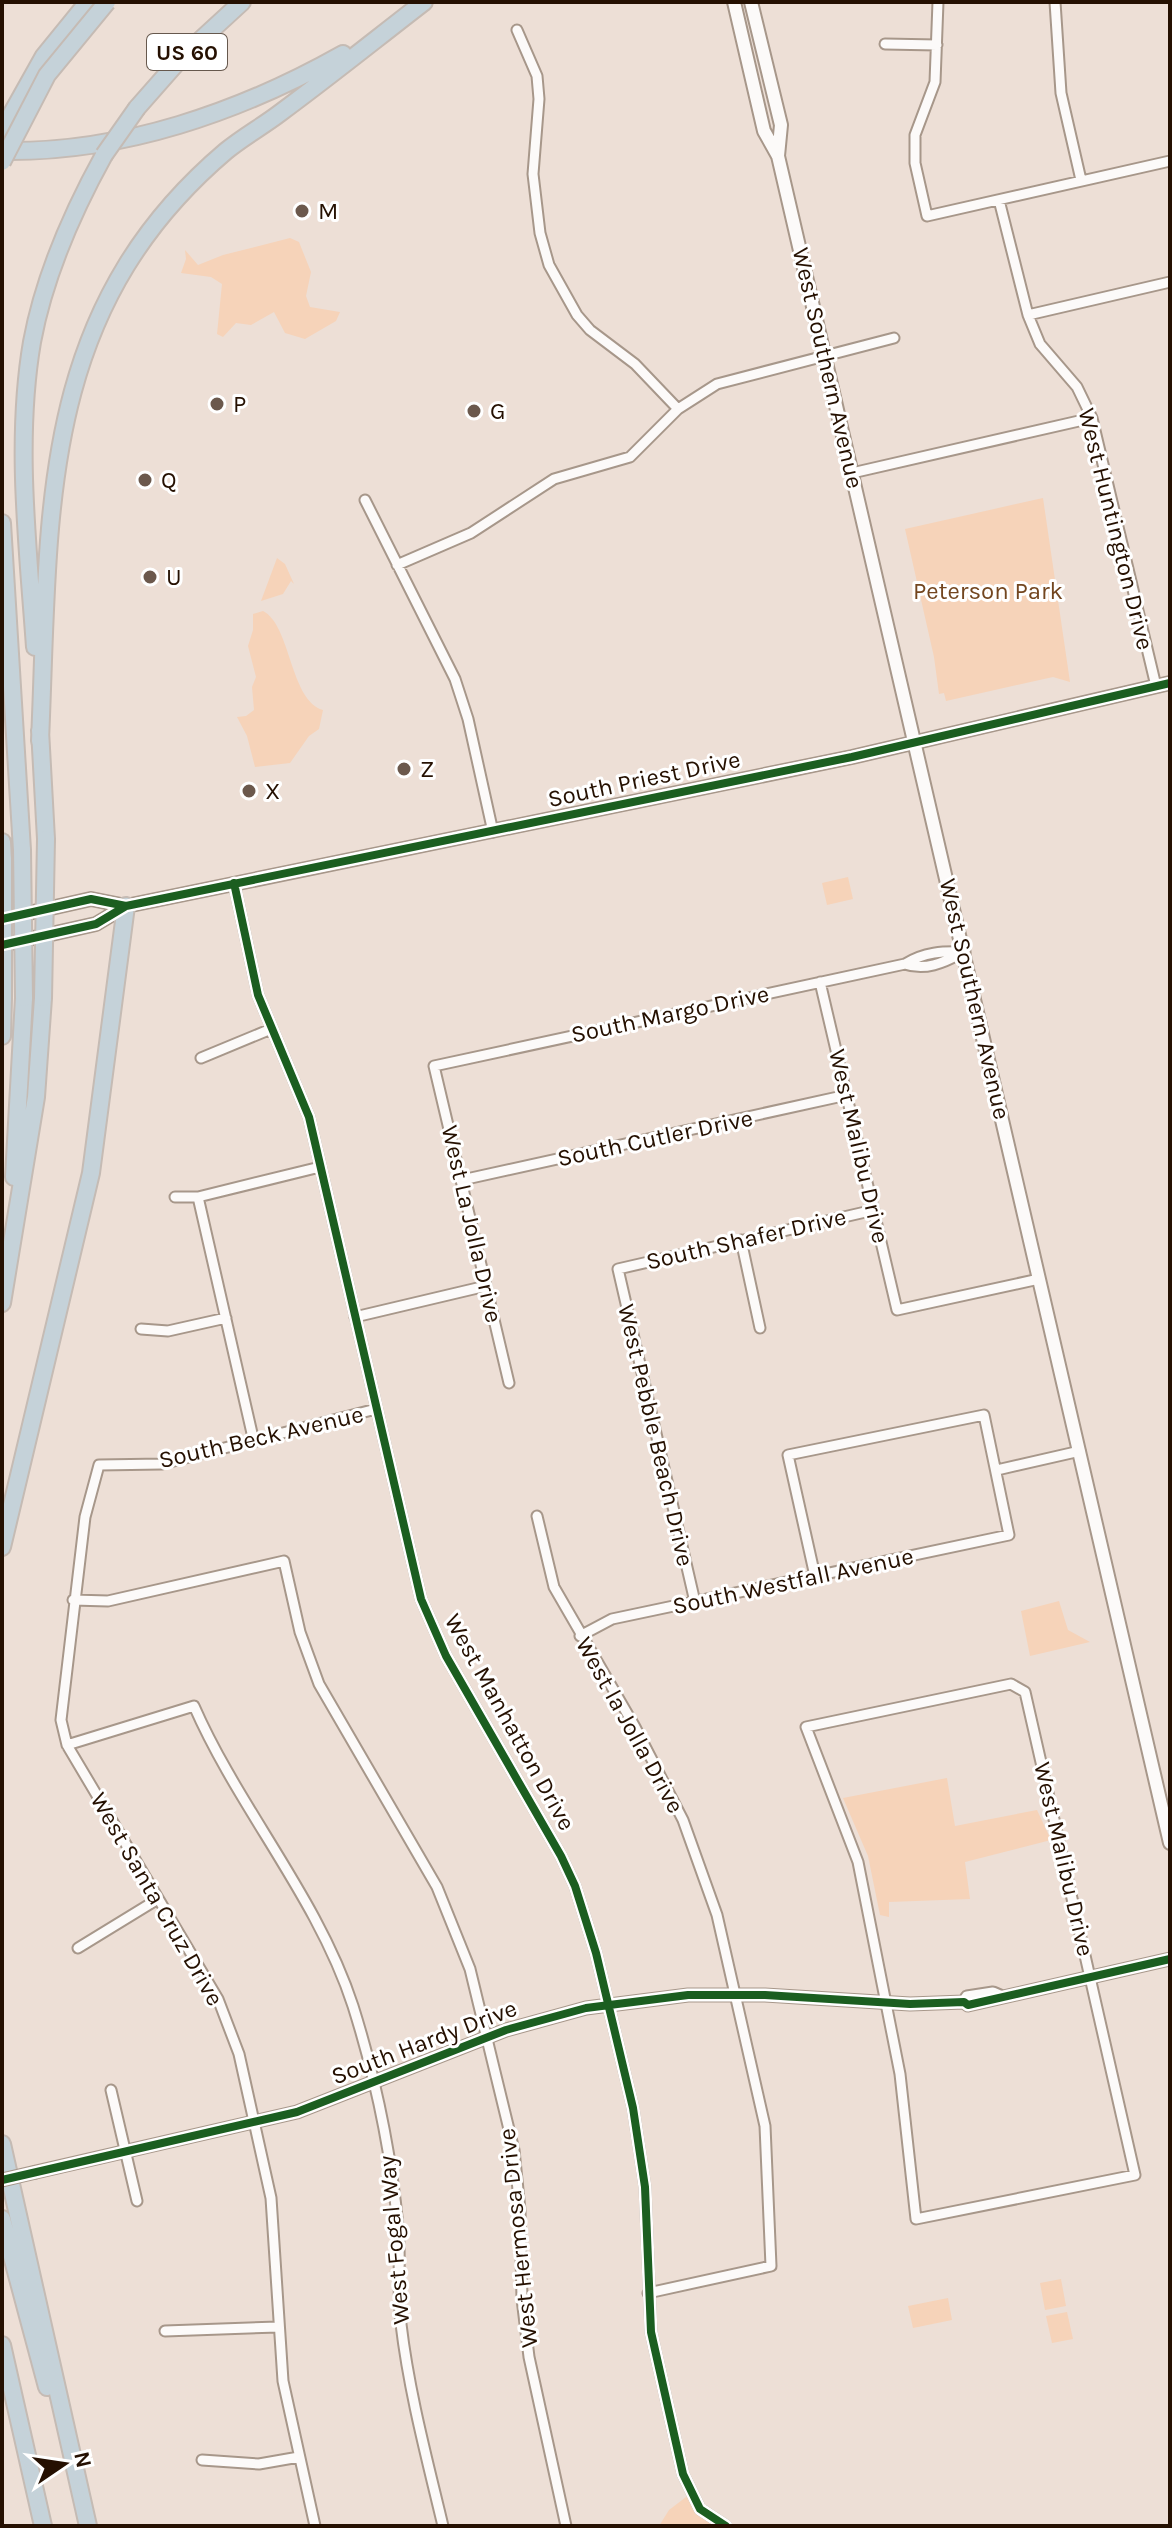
<svg xmlns="http://www.w3.org/2000/svg" width="1172" height="2528" font-family="Karla,sans-serif">
	<style>
		.green { fill: #f6d3b9 }
		.lines { fill: none; stroke-linecap: round; stroke-linejoin: round }
		.minor-casing { stroke: #a7978a; stroke-width: 13 }
		.tertiary-casing { stroke: #a7978a; stroke-width: 15 }
		.secondary-casing { stroke: #a7978a; stroke-width: 16 }
		.motorway-casing { stroke: #c5bbb4; stroke-width: 20 }
		.minor { stroke: #fcfaf9; stroke-width: 9 }
		.tertiary { stroke: #fcfaf9; stroke-width: 11 }
		.secondary { stroke: #fcfaf9; stroke-width: 12 }
		.motorway { stroke: #c5d2d9; stroke-width: 16 }
		.tertiary-bridge-casing { stroke: #a7978a; stroke-width: 15; stroke-linecap: butt }
		.motorway-bridge-casing { stroke: #c5bbb4; stroke-width: 20; stroke-linecap: butt }
		.tertiary-bridge { stroke: #fcfaf9; stroke-width: 11 }
		.motorway-bridge { stroke: #c5d2d9; stroke-width: 16 }
		.cycleway-casing { stroke: #fff; stroke-width: 13 }
		.cycleway { stroke: #1b5e20; stroke-width: 8 }
		.poi-dot { fill: #6b584c; stroke: #fff; stroke-width: 3 }
		.labels { text-anchor: middle; stroke-width: 6; stroke-linejoin: round; paint-order: stroke }
		.shield { fill: #fff; stroke: #66584d; stroke-width: 2 }
		.shield-label { font-size: 22px; font-weight: bold; fill: #251001 }
		.poi-label { font-size: 24px; fill: #251001; stroke: #fff; text-anchor: start }
		.street-label { font-size: 24px; fill: #251001; stroke: #fff }
		.park-label { font-size: 24px; fill: #73461f; stroke: #fff }
	</style>
	<rect width="100%" height="100%" fill="#eddfd6"/>
	<!-- green -->
	<path class="green" d="M290,238L299,242L311,272L306,296L310,307L340,312L336,321L305,339L285,333L274,312L251,325L236,323L223,337L217,334L222,284L211,277L181,273L186,259L185,250L198,265L223,255Z
		M1043,498L1070,682L1053,677L946,701L944,693L939,694L934,657L905,529Z
		M277,558L285,564L294,584L291,581L283,594L261,601Z
		M263,611C291,625 290,701 323,710L319,729L309,736L290,763L255,767L247,736L237,717L246,716L254,710L252,687L256,677L248,646L253,630V614Z
		M848,877L853,899L827,905L822,883Z
		M1059,1601L1068,1630L1090,1642L1030,1656L1021,1611Z
		M947,1778L955,1826L1037,1810L1051,1840L965,1862L970,1899L889,1902V1917L880,1915L868,1856L843,1798Z
		M1061,2279L1066,2306L1045,2310L1040,2283Z
		M948,2298L952,2320L913,2328L908,2306Z
		M1067,2312L1073,2339L1052,2343L1046,2316Z
		M690,2494L726,2526H659L669,2510Z"/>
	<g class="lines">
		<defs>
			<path id="minor" d="M938,2L935,82L915,135V163L927,216L1170,161
				M1055,2L1061,93L1081,180
				M517,30L537,76L539,99L533,174L540,233L549,265L577,315L590,330L635,364L678,409
				M885,44L937,45
				M999,200L1028,315L1040,344L1077,387L1092,418L1156,686
				M1028,315L1170,282
				M852,473L1092,418
				M365,500L455,679L468,719L493,832
				M397,565L471,533L554,479L630,457L678,409L717,384L894,338
				M234,883L258,995L309,1117L421,1599L446,1656L561,1856L575,1886L596,1953L633,2108L645,2187L651,2332L683,2474L700,2509L726,2526
				M905,964C925,971 943,963 962,953
				M820,982L897,1310L1039,1279
				M201,1058L271,1029
				M462,1180L847,1095
				M175,1197H198L320,1167
				M198,1197L254,1442
				M741,1240L760,1328
				M355,1317L486,1286
				M141,1329L168,1331L226,1318
				M509,1383L434,1066L905,964C924,952 943,951 965,952
				M997,1470L1080,1451
				M537,1516L554,1587L635,1727L683,1820L717,1915L765,2126L771,2266L648,2293
				M73,1600L108,1601L284,1561L300,1632L319,1684L437,1887L470,1969L514,2150L520,2210L522,2299L529,2357L566,2526
				M695,1602L618,1269L874,1210
				M580,1636L612,1619L1009,1535L984,1415L788,1455L815,1576
				M1011,1684L1025,1692L1135,2175L916,2219L900,2074L858,1862L806,1727Z
				M67,1745L194,1706C239,1809 318,1898 353,2006C375,2076 391,2153 398,2226C401,2259 397,2291 401,2324C409,2392 427,2459 443,2526
				M78,1948L158,1899
				M111,2090L137,2201
				M165,2331L278,2327
				M202,2460L259,2464L299,2457
				M315,2526L283,2381L271,2198L239,2054L218,1999L67,1745L61,1720L85,1517L99,1465L162,1464L376,1409"/>
			<path id="tertiary" d="M964,2002L967,1997L993,1993L1000,1996
				M36,2172L297,2112L506,2030L586,2008L688,1995H765L910,2004L964,2002L968,2005L1170,1959"/>
			<path id="secondary" d="M734,2L764,131L778,156L1170,1843
				M751,2L781,125L778,156
				M2,919L91,899L126,906
				M2,945L96,924L126,906L852,757L1170,683"/>
			<path id="motorway" d="M137,108L181,58L242,2
				M2,131L44,56L88,2
				M2,151C122,153 240,112 343,54
				M2,523L22,850
				M35,647C28,547 15,441 32,342C44,277 72,213 104,155
				M40,730L46,839
				M40,741C50,515 36,312 226,151C243,137 263,126 280,113C329,77 376,39 424,2
				M2,842L3,860
				M2,1036L3,998
				M14,1177L24,998
				M2,1303L36,1097L43,998
				M2,1547L91,1173L126,906
				M2,2144L88,2526
				M2,2219L47,2387
				M2,2345L43,2526"/>
		</defs>
		<!-- minor casing -->
		<use href="#minor" class="minor-casing"/>
		<!-- tertiary casing -->
		<use href="#tertiary" class="tertiary-casing"/>
		<!-- secondary casing -->
		<use href="#secondary" class="secondary-casing"/>
		<!-- motorway casing -->
		<use href="#motorway" class="motorway-casing"/>
		<!-- minor -->
		<use href="#minor" class="minor"/>
		<!-- tertiary -->
		<use href="#tertiary" class="tertiary"/>
		<!-- secondary -->
		<use href="#secondary" class="secondary"/>
		<!-- motorway -->
		<use href="#motorway" class="motorway"/>
		<defs>
			<path id="tertiary-bridge" d="M2,2180L36,2172"/>
			<path id="motorway-bridge" d="M104,155L137,108
				M2,162L47,75L107,2
				M22,850L24,998
				M3,860V998
				M43,998L46,839"/>
		</defs>
		<!-- tertiary-bridge casing -->
		<use href="#tertiary-bridge" class="tertiary-bridge-casing"/>
		<!-- motorway-bridge casing -->
		<use href="#motorway-bridge" class="motorway-bridge-casing"/>
		<!-- tertiary-bridge -->
		<use href="#tertiary-bridge" class="tertiary-bridge"/>
		<!-- motorway-bridge -->
		<use href="#motorway-bridge" class="motorway-bridge"/>
		<defs>
			<path id="cycleway" d="M234,883L258,995L309,1117L421,1599L446,1656L561,1856L575,1886L596,1953L633,2108L645,2187L651,2332L683,2474L700,2509L726,2526
				M2,919L91,899L126,906
				M2,945L96,924L126,906L852,757L1170,683
				M2,2180L297,2112L506,2030L586,2008L688,1995H765L910,2004L964,2002L968,2005L1170,1959"/>
		</defs>
		<!-- cycleway casing -->
		<use href="#cycleway" class="cycleway-casing"/>
		<!-- cycleway -->
		<use href="#cycleway" class="cycleway"/>
	</g>
	<!-- markers -->
	<g class="poi-dot">
		<circle cx="302" cy="211" r="8"/>
		<circle cx="217" cy="404" r="8"/>
		<circle cx="474" cy="411" r="8"/>
		<circle cx="145" cy="480" r="8"/>
		<circle cx="150" cy="577" r="8"/>
		<circle cx="404" cy="769" r="8"/>
		<circle cx="249" cy="791" r="8"/>
	</g>
	<g class="labels">
		<!-- shield labels -->
		<rect class="shield" x="147" y="34" width="80" height="36" rx="6"/>
		<g class="shield-label">
			<text x="187" y="60">US 60</text>
		</g>
		<!-- poi labels -->
		<g class="poi-label">
			<text x="318" y="219">M</text>
			<text x="233" y="412">P</text>
			<text x="490" y="419">G</text>
			<text x="161" y="488">Q</text>
			<text x="166" y="585">U</text>
			<text x="420" y="777">Z</text>
			<text x="265" y="799">X</text>
		</g>
		<!-- street labels -->
		<g class="street-label">
			<text transform="translate(828 368) rotate(77)" y="8">West Southern Avenue</text>
			<text transform="translate(1116 529) rotate(76)" y="8">West Huntington Drive</text>
			<text transform="translate(644 779) rotate(-12)" y="8">South Priest Drive</text>
			<text transform="translate(975 999) rotate(77)" y="8">West Southern Avenue</text>
			<text transform="translate(670 1014) rotate(-12)" y="8">South Margo Drive</text>
			<text transform="translate(655 1138) rotate(-12)" y="8">South Cutler Drive</text>
			<text transform="translate(859 1146) rotate(77)" y="8">West Malibu Drive</text>
			<text transform="translate(472 1224) rotate(77)" y="8">West La Jolla Drive</text>
			<text transform="translate(746 1239) rotate(-13)" y="8">South Shafer Drive</text>
			<text transform="translate(656 1435) rotate(77)" y="8">West Pebble Beach Drive</text>
			<text transform="translate(261 1437) rotate(-13)" y="8">South Beck Avenue</text>
			<text transform="translate(793 1581) rotate(-12)" y="8">South Westfall Avenue</text>
			<text transform="translate(510 1722) rotate(61)" y="8">West Manhatton Drive</text>
			<text transform="translate(630 1725) rotate(61)" y="8">West la Jolla Drive</text>
			<text transform="translate(1064 1859) rotate(77)" y="8">West Malibu Drive</text>
			<text transform="translate(157 1899) rotate(60)" y="8">West Santa Cruz Drive</text>
			<text transform="translate(424 2042) rotate(-21)" y="8">South Hardy Drive</text>
			<text transform="translate(518 2238) rotate(-96)" y="8">West Hermosa Drive</text>
			<text transform="translate(394 2240) rotate(-95)" y="8">West Fogal Way</text>
		</g>
		<!-- park labels -->
		<g class="park-label">
			<text x="988" y="599">Peterson Park</text>
		</g>
	</g>
	<!-- border -->
	<rect width="1172" height="2528" fill="none" stroke="#251001" stroke-width="8"/>
	<!-- north arrow -->
	<g transform="translate(64 2464) rotate(77)" stroke="#ffffff" stroke-width="6" paint-order="stroke">
	<path d="M0-6L14 30L0 20L-14 30Z" fill="#251001"/>
	<text y="-12" font-size="22" font-weight="bold" text-anchor="middle" fill="#251001">N</text>
	</g>
</svg>
